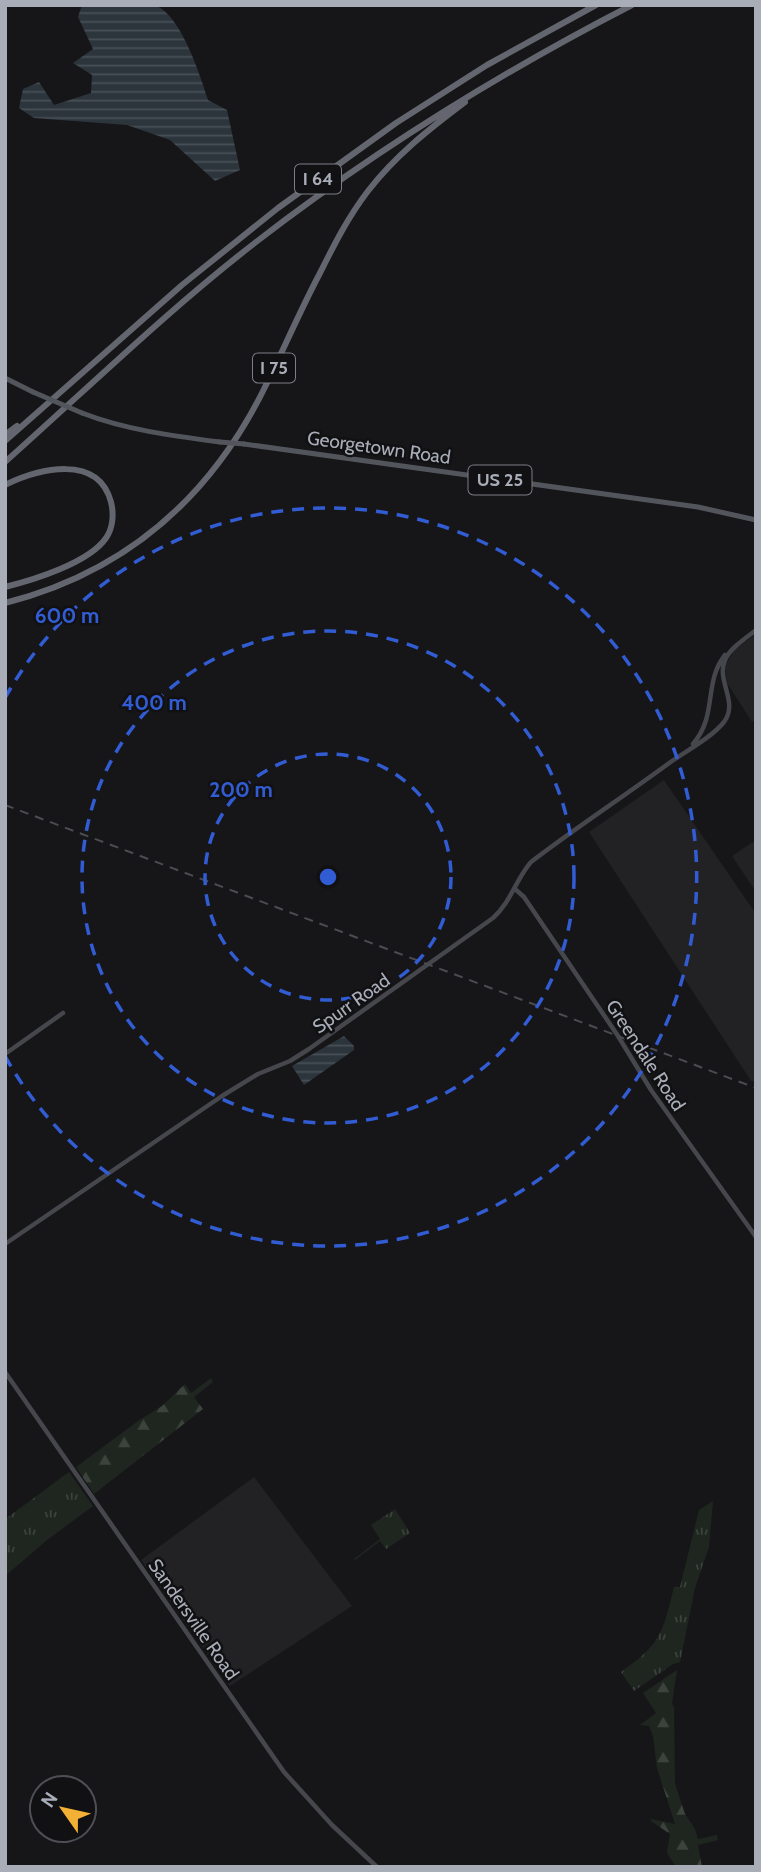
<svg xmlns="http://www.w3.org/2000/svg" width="761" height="1872" font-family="Cabin,sans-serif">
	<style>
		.built { fill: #222225 }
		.grass { fill: url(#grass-tufts) }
		.forest { fill: url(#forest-firs) }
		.water { fill: url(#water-rules) }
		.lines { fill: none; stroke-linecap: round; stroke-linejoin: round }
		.secondary { stroke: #45474d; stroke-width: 4.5 }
		.primary { stroke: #53555c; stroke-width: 5 }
		.highway { stroke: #63666e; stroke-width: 6 }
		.rail { stroke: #4a4c52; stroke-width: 2; stroke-dasharray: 9 7; stroke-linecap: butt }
		.primary-bridge { stroke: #53555c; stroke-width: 5 }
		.ring { fill: none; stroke: #325cd3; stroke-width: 3.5; stroke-dasharray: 12 9 }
		.labels { text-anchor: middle; stroke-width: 5; stroke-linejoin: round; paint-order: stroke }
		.shield { fill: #111113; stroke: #7b7e86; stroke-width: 2 }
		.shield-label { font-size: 18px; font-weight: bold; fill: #a8adb8 }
		.street-label { font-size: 19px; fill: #a8adb8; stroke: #111113 }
		.centre { fill: #325cd3; stroke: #111113; stroke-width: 3.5 }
		.ring-label { font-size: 21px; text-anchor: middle; font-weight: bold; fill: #325cd3; stroke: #111113; stroke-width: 5; stroke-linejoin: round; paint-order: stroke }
	</style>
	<defs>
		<pattern id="grass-tufts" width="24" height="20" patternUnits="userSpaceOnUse" patternTransform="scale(1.75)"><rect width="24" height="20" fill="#1e261f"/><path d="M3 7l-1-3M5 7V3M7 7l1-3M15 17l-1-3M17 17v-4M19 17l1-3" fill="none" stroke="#3c433d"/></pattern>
		<pattern id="forest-firs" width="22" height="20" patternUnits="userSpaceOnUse" patternTransform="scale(1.75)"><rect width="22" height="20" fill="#1e261f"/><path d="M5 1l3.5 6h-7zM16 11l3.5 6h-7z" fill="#3c433d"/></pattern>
		<pattern id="water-rules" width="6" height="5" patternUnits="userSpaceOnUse" patternTransform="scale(1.75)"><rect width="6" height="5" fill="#2c353c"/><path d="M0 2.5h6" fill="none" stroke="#485056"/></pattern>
	</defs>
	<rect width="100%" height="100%" fill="#161618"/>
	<!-- built -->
	<path class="built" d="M756,634V719L752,722L727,683L726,672V664L735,649Z
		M664,780L756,914V1081H751L589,832Z
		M756,840V892L732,856Z
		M254,1477L352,1606L230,1686L141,1560Z"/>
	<!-- grass -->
	<path class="grass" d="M69,1472L93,1506L47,1540L5,1576V1521L8,1517Z
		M713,1501L709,1547L695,1588L680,1662L673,1664L634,1691L621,1672C662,1643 662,1634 674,1587H680L699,1510Z
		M395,1509L410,1533L386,1549L380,1541L355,1560L354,1559L380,1539L371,1525Z"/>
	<!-- forest -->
	<path class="forest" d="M211,1378L213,1382L194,1397L203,1409L94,1494L76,1467L138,1421L162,1406L185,1384L191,1393Z
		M677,1670L672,1703L674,1708L675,1784L685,1814L695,1829L698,1839L717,1835L718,1840L698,1845L702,1867H676L667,1853L670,1834L651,1821V1819L675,1824L657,1768L653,1736L649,1726L640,1725L656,1713L643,1693Z"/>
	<!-- water -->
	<path class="water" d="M82,5C95,5 149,3 157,6C182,18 200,75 208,100L227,110L240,170L215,181L170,140L127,125L34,118L19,108L23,89L39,82L54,105L91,93L92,75L73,63L93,49L78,17Z
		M344,1036L354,1046V1050L304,1085L292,1066Z"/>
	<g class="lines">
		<!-- secondary -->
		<path class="secondary" d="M693,744C718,715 703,683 725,655
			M515,889L524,897L618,1036L651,1090L756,1237
			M5,1054L63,1013
			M5,1244L222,1096L258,1074L290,1061L309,1049L493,918C511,902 516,879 531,862C577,827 626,795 672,761C688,750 712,737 724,722C739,702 716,681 725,660C730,648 746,638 756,630
			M5,1372L284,1772L332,1825L377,1867"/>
		<!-- primary -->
		<path class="primary" d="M5,378L33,392
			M82,413C126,430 173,436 220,442
			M244,444L698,507L756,520"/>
		<!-- highway -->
		<path class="highway" d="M5,435L17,426
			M5,441L182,285L278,208L396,123L487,65L596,5
			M5,462C88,388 168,310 256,242C374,151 500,73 632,5
			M5,485C38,469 98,453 111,502C114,514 113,528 106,538C89,563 33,580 5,587
			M5,603C127,572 213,495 267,383C285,346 301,309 320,273C334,245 348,217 368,191C395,156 429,129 465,102"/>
		<!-- rail -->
		<path class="rail" d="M5,805L756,1088"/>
		<!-- primary-bridge -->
		<path class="primary-bridge" d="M33,392L82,413
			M220,442L244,444"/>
	</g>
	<!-- distance rings -->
	<g class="ring">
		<circle cx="328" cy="877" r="123"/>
		<circle cx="328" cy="877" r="246"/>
		<path d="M5 698A369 369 0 1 1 5 1056"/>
	</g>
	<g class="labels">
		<!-- shield labels -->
		<g class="shield">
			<rect x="295" y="164.5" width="46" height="29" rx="5"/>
			<rect x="253" y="353.5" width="42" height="29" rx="5"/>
			<rect x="468.5" y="465.5" width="63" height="29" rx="5"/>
		</g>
		<g class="shield-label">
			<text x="318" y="185">I 64</text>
			<text x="274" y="374">I 75</text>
			<text x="500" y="486">US 25</text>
		</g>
		<!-- street labels -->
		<g class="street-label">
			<text transform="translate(379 447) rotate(8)" y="7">Georgetown Road</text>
			<text transform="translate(351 1003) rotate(-35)" y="7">Spurr Road</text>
			<text transform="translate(646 1055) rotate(57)" y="7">Greendale Road</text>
			<text transform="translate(194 1619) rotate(55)" y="7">Sandersville Road</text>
		</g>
	</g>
	<circle cx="328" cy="877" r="10" class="centre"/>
	<g class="ring-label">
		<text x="67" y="623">600 m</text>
		<text x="154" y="710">400 m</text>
		<text x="241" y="797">200 m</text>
	</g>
	<!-- border -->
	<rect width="761" height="1872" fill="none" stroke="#a8adb8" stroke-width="14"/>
	<!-- north arrow -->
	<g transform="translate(63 1809) rotate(304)"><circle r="33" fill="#111113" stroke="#4d4f55" stroke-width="2"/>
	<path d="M0-5L12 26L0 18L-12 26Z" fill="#f2b134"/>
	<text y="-10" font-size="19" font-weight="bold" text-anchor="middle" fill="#a8adb8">N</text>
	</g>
</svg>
